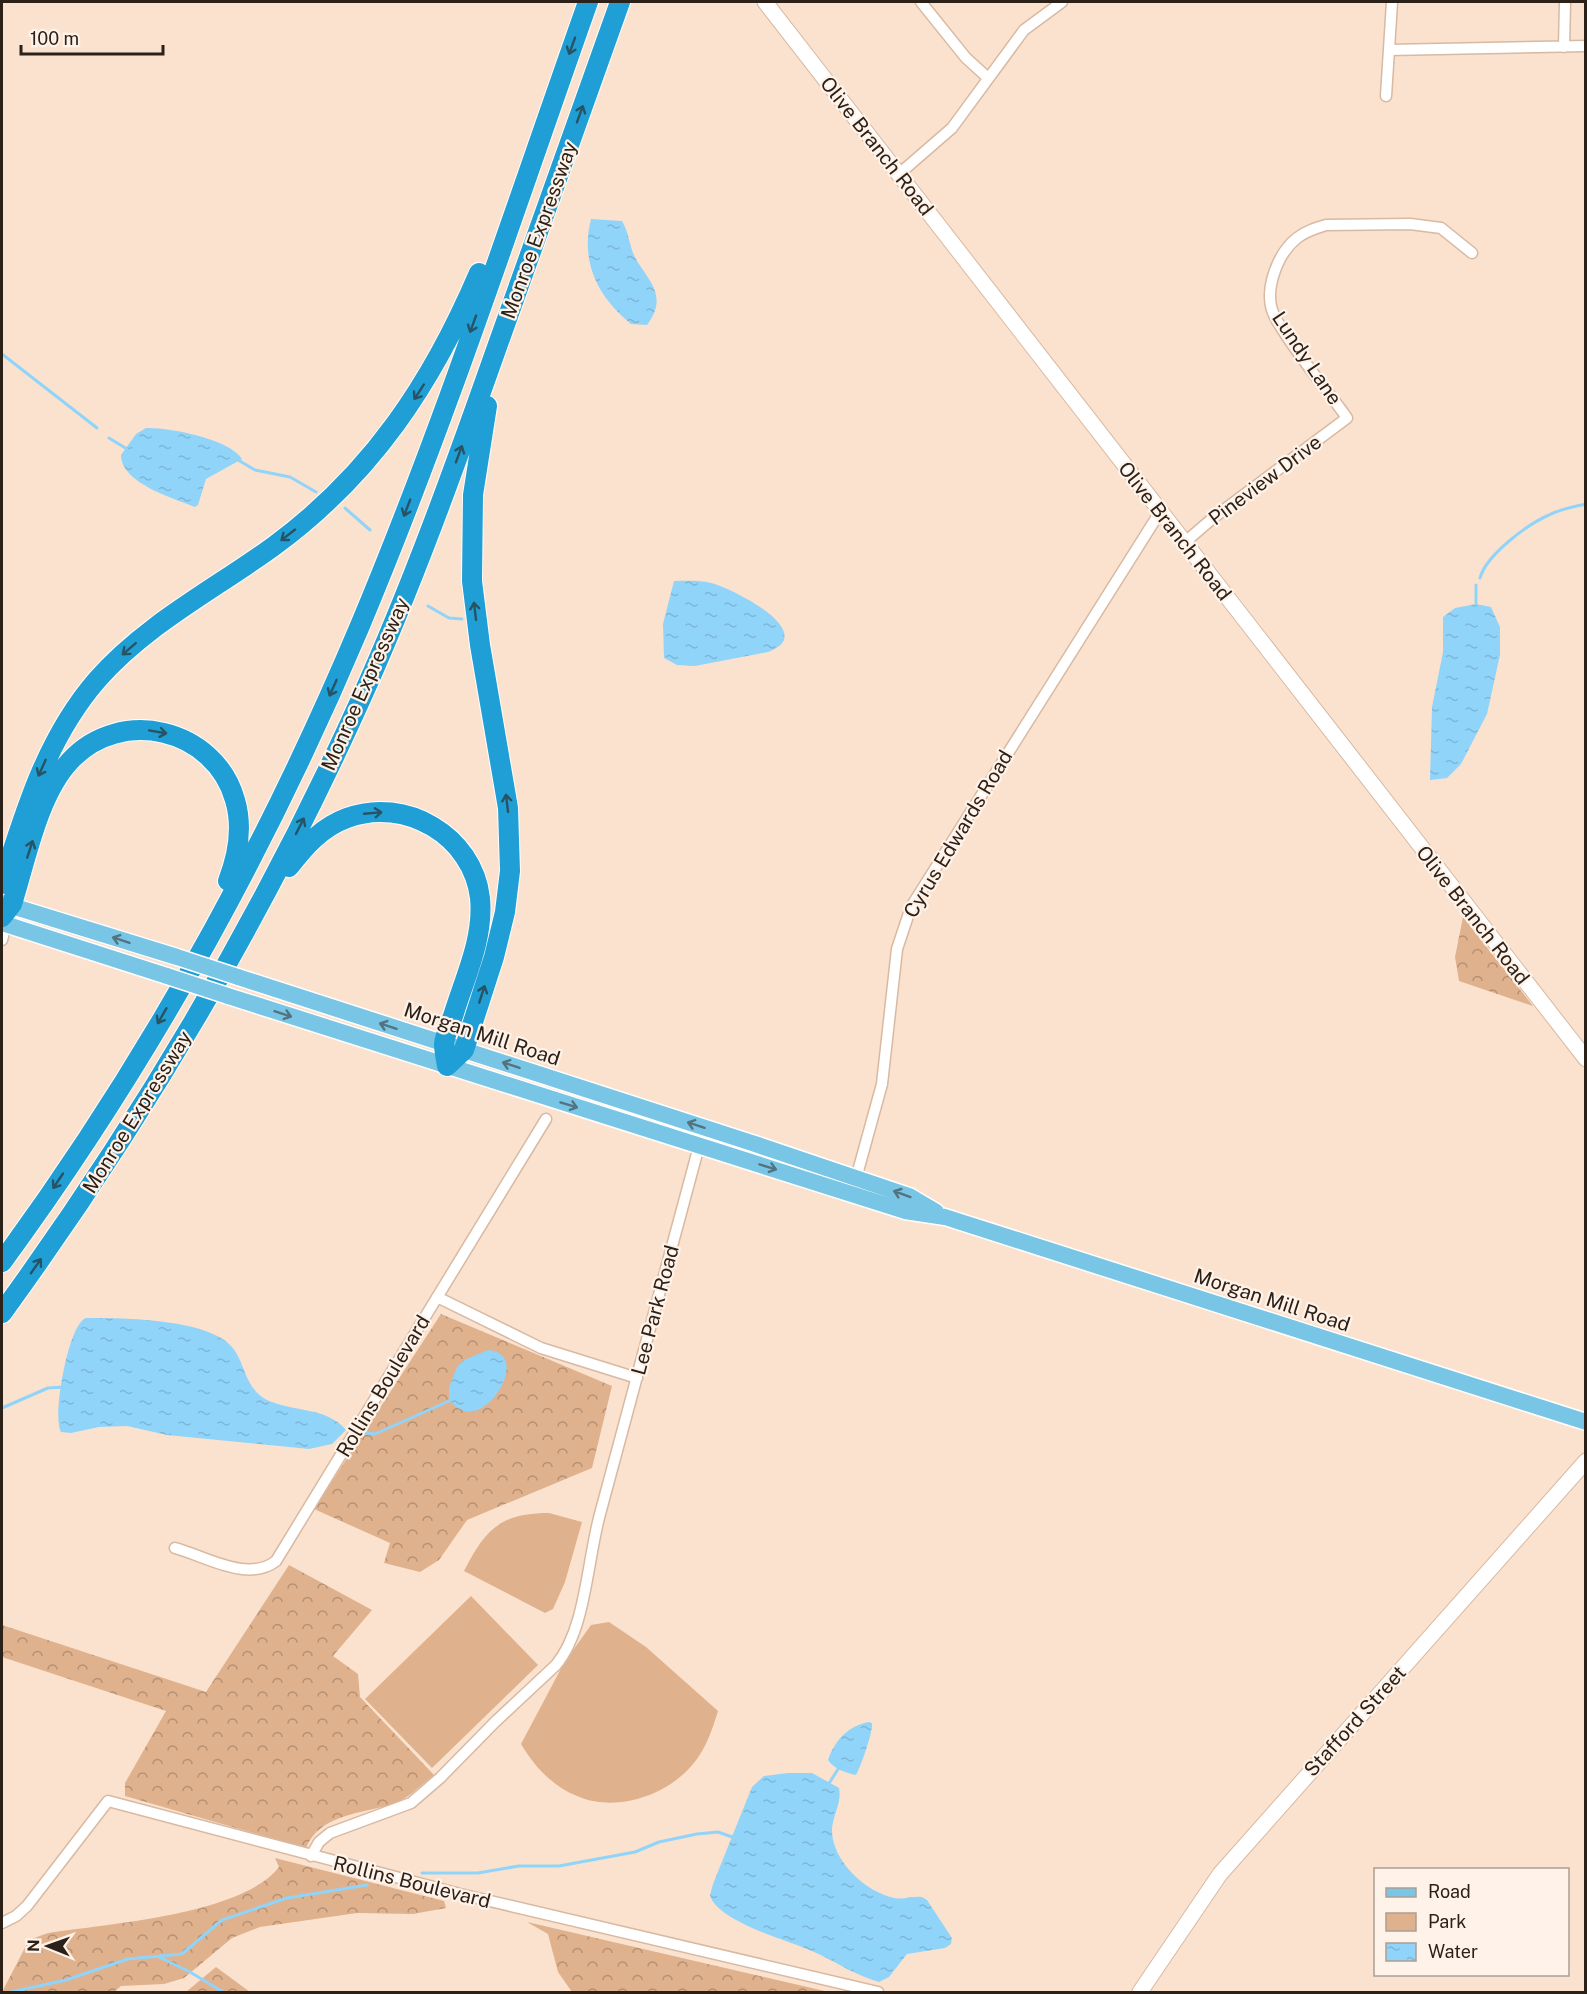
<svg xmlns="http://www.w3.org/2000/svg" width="1587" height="1994" font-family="'Public Sans',sans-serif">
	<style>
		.green { fill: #dfb18d }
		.forest { fill: url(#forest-crowns) }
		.water { fill: url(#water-ripples) }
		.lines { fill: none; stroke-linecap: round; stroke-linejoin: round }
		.stream { stroke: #91d4fa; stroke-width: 3 }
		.street-casing { stroke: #d8b9a2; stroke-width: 13 }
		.secondary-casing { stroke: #d8b9a2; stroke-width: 17 }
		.primary-casing { stroke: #fff; stroke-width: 19 }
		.highway-casing { stroke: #fff; stroke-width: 22 }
		.street { stroke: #fff; stroke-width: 10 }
		.secondary { stroke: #fff; stroke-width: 15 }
		.primary { stroke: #79c5e6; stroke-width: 16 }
		.highway { stroke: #209fd6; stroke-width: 20 }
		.primary-bridge-casing { stroke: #fff; stroke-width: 19; stroke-linecap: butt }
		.primary-bridge { stroke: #79c5e6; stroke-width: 16 }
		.oneway { stroke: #275364 }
		.oneway2 { stroke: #52737f }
		.labels { text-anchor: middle; stroke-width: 4.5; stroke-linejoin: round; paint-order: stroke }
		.street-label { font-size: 20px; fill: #2c2118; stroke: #fff2e8 }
	</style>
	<defs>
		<pattern id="forest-crowns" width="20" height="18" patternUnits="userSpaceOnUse" patternTransform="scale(1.5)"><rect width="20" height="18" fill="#dfb18d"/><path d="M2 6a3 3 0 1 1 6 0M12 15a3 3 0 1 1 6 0" fill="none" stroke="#b59072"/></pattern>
		<pattern id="water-ripples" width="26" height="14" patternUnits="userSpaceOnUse" patternTransform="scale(1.5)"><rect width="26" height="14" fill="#91d4fa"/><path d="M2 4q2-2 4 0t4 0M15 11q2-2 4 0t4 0" fill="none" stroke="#7db6d6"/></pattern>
	</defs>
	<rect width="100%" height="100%" fill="#fbe2ce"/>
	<!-- green -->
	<path class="green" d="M549,1513L582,1522L565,1582L553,1609L545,1613L464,1571C485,1530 500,1513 549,1513Z
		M471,1596L538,1665L432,1768L365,1699Z
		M609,1622L646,1647L718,1711C712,1730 706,1749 693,1764C667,1796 615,1813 577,1796C552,1786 534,1766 521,1744L564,1663L591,1625Z"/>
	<!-- forest -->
	<path class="forest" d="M1463,917L1533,1006L1459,981L1455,957Z
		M441,1314L612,1386L592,1468L467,1520L439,1560L420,1572L384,1563L390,1543L314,1509Z
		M289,1565L372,1610L333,1656L358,1674L360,1697L434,1775C422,1784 409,1798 395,1803C364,1814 320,1813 306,1848L125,1796V1783L166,1711L2,1657V1625L206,1692Z
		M275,1858L444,1901L446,1908L413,1914L357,1913L260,1927L232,1938L184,1978L164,1984L121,1986L114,1992H2L29,1940L48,1933C107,1924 242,1915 279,1867Z
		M527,1922L829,1992H572L558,1972L548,1934Z
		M216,1967L250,1992H186Z"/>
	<!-- water -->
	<path class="water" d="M591,219L622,221C628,231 629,242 633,253C644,278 671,293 647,325L631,324C598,297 580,262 591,219Z
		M146,428C168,427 230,439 242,459L206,479L198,505L195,507C173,498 121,483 121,455L136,434Z
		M674,581C686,581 699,580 711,583C732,588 821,633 768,652L695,666L677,665L664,658L663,624Z
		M1476,604L1491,607L1500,627V655L1487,714L1461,764L1447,778L1430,780L1432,707L1443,652V617L1455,608Z
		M86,1318C121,1318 215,1318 235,1351C246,1368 246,1389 267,1400C293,1412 327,1407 346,1430L332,1444L309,1449L167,1435L127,1426L99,1427L71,1433L61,1432C52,1418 68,1324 86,1318Z
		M488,1350C527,1353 497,1410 470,1412C462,1412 455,1406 449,1401V1387L457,1367L464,1360Z
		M869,1722L872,1723C873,1732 861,1766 856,1775C846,1773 834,1769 828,1760C835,1740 848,1726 869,1722Z
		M788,1773H812L839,1788C842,1803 833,1814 832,1829C831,1860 865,1892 894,1898C904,1900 912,1896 922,1897L927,1900L952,1938L951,1944L945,1948L907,1954L889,1977L879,1982C854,1975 835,1961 812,1951C789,1941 716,1921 710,1895L713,1884L752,1787L764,1776Z"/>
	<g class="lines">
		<!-- stream -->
		<path class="stream" d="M2,354L97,428
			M109,438L127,449
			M238,460L255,470L290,477L316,492
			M345,508L370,530
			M1480,578C1486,555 1528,524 1549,515C1560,509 1573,507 1586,504
			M1476,585V604
			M428,606L449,618L462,619
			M2,1408L48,1388L64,1387
			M365,1433L375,1434L449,1401
			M828,1785L840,1766
			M422,1873H478L519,1866H559L635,1852L659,1842L697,1834L718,1832L732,1837L735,1835
			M159,1957L190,1972L223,1992
			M11,1992L66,1980L128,1959L182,1954L222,1920L287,1898L367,1885"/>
		<defs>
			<path id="street" d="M921,2L966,58L988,78
				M1564,47L1565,2
				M1389,50L1586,46
				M1386,96L1392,2
				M899,174L952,128L1024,30L1062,2
				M1184,543L1213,518L1347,418C1326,388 1292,349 1275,317C1262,293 1277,254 1297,238C1306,231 1316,228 1326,225L1410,224L1441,228L1472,253
				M2,940L6,924
				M855,1182L882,1084L897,949L911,907L1160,512
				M437,1297L541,1348L637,1378
				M175,1548C205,1556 248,1583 276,1561L546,1119
				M311,1856L319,1842L330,1833L411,1803L440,1778L495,1722L556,1665C586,1629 587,1561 600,1514C632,1391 667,1269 699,1146
				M2,1923L16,1916L27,1906L108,1801L460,1894L878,1992"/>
			<path id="secondary" d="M765,2L1586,1059
				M1140,1992L1220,1874L1586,1461"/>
			<path id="primary" d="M2,903L177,957
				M2,923L167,976
				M238,977L752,1143L909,1196L936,1212
				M228,996L905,1211L945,1217L1586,1422"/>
			<path id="highway" d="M289,867C305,846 322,827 347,818C405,796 473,836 480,898C484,938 465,977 454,1013C451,1023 445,1034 444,1044C444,1051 446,1059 447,1066
				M2,884C25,812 46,739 97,680C146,624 215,589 274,546C372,474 432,383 479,273
				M2,917L12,904C26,860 38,795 70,761C120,706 215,728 235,800C243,827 238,855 228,881
				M447,1066L464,1050L494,957L505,912L510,871L508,808L480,645L472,581L473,495L487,406
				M2,1262C145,1067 265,851 359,628C445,423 514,211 588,2
				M2,1313C141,1122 262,918 360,701C412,586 455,466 497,347C538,232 579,117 620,2"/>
		</defs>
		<!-- street casing -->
		<use href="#street" class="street-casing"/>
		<!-- secondary casing -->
		<use href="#secondary" class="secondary-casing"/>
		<!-- primary casing -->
		<use href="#primary" class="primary-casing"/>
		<!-- highway casing -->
		<use href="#highway" class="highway-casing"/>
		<!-- street -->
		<use href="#street" class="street"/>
		<!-- secondary -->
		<use href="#secondary" class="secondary"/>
		<!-- primary -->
		<use href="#primary" class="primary"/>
		<!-- highway -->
		<use href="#highway" class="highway"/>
		<defs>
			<path id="primary-bridge" d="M177,957L238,977
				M167,976L228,996"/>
		</defs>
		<!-- primary-bridge casing -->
		<use href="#primary-bridge" class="primary-bridge-casing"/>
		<!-- primary-bridge -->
		<use href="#primary-bridge" class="primary-bridge"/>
	</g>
	<!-- one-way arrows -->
	<defs><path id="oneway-shaft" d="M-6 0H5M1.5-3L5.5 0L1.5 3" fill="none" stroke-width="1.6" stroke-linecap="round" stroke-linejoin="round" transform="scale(1.5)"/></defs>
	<g class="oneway">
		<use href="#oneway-shaft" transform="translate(572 46) rotate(110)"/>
		<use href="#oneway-shaft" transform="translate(580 114) rotate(-70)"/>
		<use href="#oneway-shaft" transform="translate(473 324) rotate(110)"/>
		<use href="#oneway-shaft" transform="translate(419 392) rotate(123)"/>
		<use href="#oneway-shaft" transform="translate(459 454) rotate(-70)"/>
		<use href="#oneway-shaft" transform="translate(407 508) rotate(111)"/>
		<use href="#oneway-shaft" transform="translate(288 535) rotate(142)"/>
		<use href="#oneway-shaft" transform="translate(475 611) rotate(-97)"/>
		<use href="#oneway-shaft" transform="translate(129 649) rotate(139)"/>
		<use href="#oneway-shaft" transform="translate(333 688) rotate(114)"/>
		<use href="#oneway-shaft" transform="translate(158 732) rotate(10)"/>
		<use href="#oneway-shaft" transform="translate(42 768) rotate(114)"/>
		<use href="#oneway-shaft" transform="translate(507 803) rotate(-97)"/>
		<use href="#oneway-shaft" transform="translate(373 813) rotate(-5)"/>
		<use href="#oneway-shaft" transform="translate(300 826) rotate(-63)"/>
		<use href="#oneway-shaft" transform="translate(30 849) rotate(-72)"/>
		<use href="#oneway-shaft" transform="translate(482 994) rotate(-72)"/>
		<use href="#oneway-shaft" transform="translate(162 1016) rotate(120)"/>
		<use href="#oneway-shaft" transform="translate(58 1181) rotate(124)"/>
		<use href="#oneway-shaft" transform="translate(36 1266) rotate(-55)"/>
	</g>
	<g class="oneway2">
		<use href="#oneway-shaft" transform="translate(121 940) rotate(-162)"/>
		<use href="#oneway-shaft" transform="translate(283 1014) rotate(18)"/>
		<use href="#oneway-shaft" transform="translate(388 1026) rotate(-162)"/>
		<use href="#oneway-shaft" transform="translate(511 1065) rotate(-162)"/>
		<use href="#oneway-shaft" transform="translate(569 1105) rotate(17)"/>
		<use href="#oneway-shaft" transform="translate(696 1125) rotate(-162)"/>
		<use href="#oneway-shaft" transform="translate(768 1167) rotate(17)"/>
		<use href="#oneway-shaft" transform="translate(902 1194) rotate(-160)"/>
	</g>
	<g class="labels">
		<!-- street labels -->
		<g class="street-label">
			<text transform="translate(877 146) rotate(52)" y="7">Olive Branch Road</text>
			<text transform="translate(539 230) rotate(-70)" y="7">Monroe Expressway</text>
			<text transform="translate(1307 358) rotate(56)" y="7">Lundy Lane</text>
			<text transform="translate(1265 480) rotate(-37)" y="7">Pineview Drive</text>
			<text transform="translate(1175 531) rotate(52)" y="7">Olive Branch Road</text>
			<text transform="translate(365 684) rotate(-66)" y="7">Monroe Expressway</text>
			<text transform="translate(958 834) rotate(-59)" y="7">Cyrus Edwards Road</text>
			<text transform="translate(1473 915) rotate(52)" y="7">Olive Branch Road</text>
			<text transform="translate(482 1034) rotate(18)" y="7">Morgan Mill Road</text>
			<text transform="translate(137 1112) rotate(-58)" y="7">Monroe Expressway</text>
			<text transform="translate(1272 1300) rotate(18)" y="7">Morgan Mill Road</text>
			<text transform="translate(655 1310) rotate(-75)" y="7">Lee Park Road</text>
			<text transform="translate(383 1386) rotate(-59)" y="7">Rollins Boulevard</text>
			<text transform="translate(1355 1721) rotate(-48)" y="7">Stafford Street</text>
			<text transform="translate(412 1882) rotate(14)" y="7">Rollins Boulevard</text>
		</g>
	</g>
	<!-- border -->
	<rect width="1587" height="1994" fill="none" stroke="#2c2118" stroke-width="6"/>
	<!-- legend -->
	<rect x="1374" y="1868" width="195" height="108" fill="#fff2e8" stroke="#ab9e95" stroke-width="1.5"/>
	<rect x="1386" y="1888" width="30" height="9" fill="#79c5e6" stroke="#ab9e95" stroke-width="1.5"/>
	<text x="1428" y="1898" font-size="18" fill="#2c2118">Road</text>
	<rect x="1386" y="1913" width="30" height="18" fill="#dfb18d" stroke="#ab9e95" stroke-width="1.5"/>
	<text x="1428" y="1928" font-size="18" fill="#2c2118">Park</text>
	<rect x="1386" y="1943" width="30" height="18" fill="url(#water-ripples)" stroke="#ab9e95" stroke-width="1.5"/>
	<text x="1428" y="1958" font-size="18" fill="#2c2118">Water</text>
	<!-- north arrow -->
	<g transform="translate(48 1946) rotate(271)" stroke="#fff2e8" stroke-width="4.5" paint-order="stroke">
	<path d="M0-4.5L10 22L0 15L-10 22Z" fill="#2c2118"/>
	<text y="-9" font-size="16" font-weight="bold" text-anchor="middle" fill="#2c2118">N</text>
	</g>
	<!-- scale -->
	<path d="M21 45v9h142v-9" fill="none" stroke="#2c2118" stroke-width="3"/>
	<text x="30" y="45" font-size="18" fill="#2c2118" stroke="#fff2e8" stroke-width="4.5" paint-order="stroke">100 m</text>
</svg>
